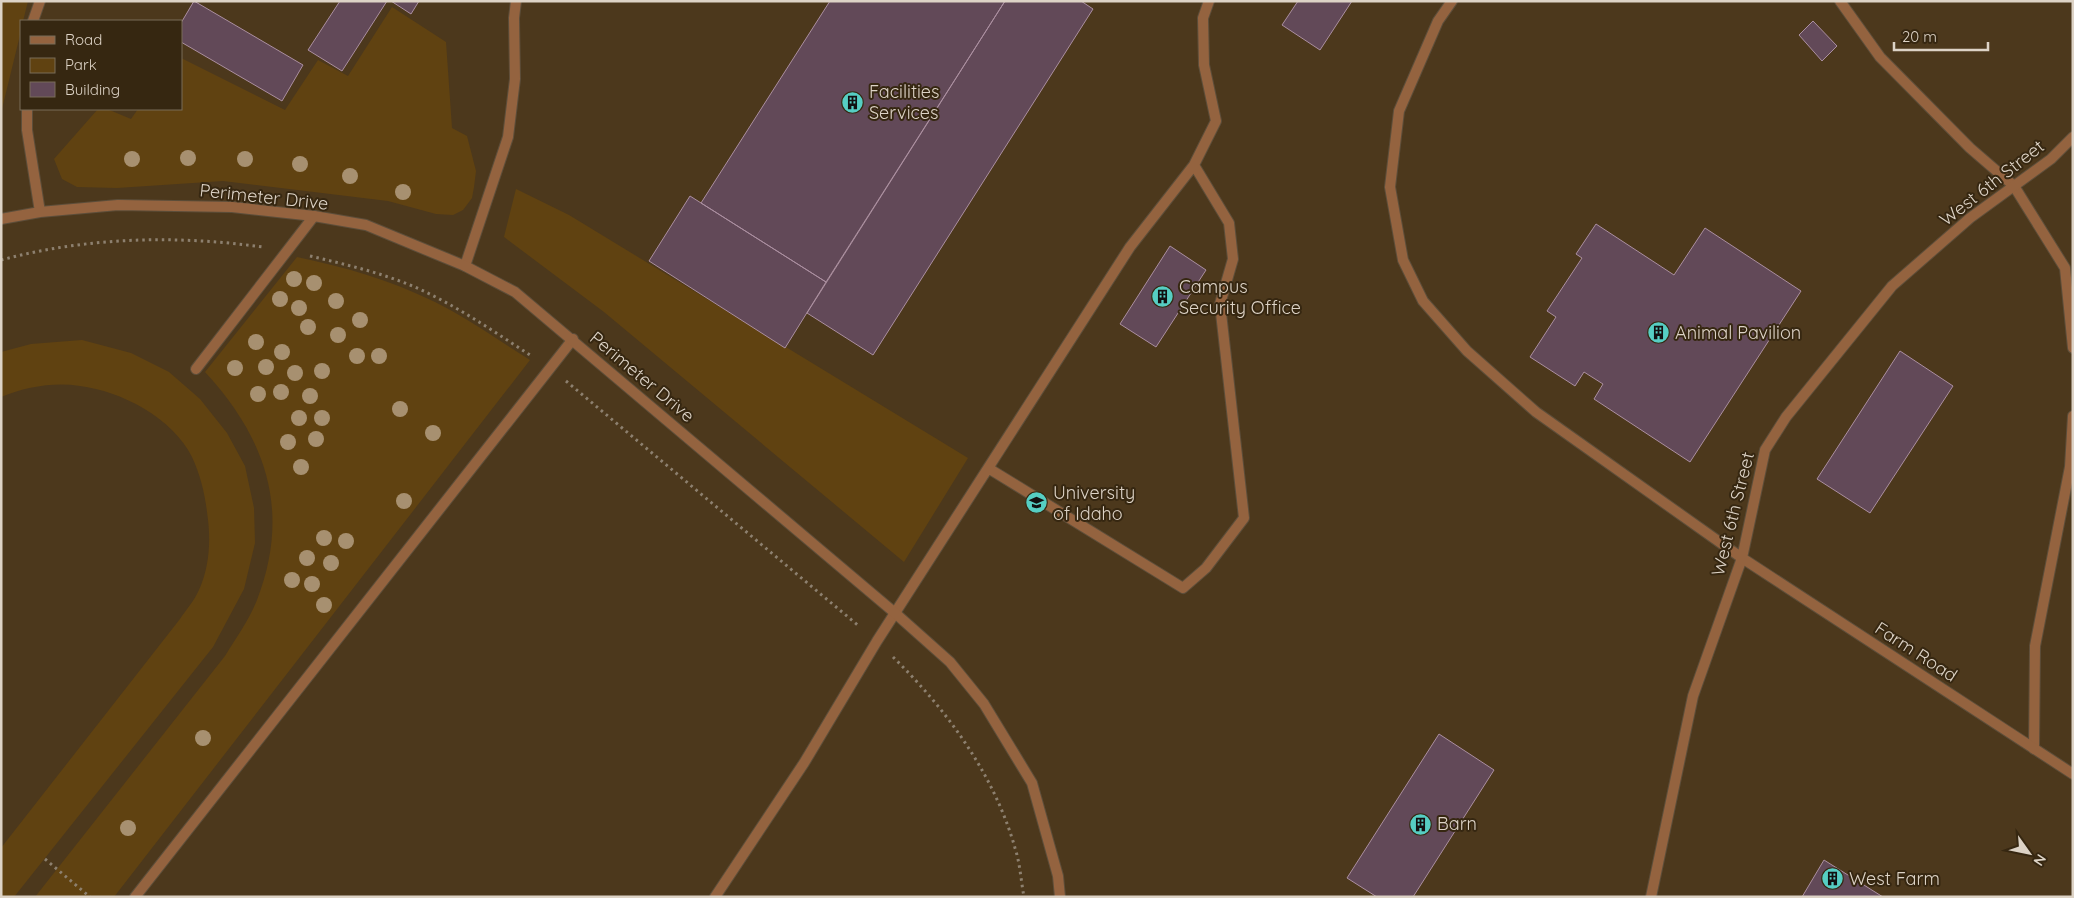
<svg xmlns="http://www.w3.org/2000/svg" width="2074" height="898" font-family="Quicksand,sans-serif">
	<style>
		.built { fill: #4c381c; fill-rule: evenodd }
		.green { fill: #604211 }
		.building { fill: #624958; stroke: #ab8fa0 }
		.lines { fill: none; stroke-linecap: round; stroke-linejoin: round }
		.service-casing { stroke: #5d4e3a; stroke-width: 12 }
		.minor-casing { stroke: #5d4e3a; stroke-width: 12 }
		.path { stroke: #8d806f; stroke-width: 3; stroke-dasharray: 2.5 4; stroke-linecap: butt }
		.service { stroke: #94633f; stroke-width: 10 }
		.minor { stroke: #94633f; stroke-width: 10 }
		.tree { fill: #a79070 }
		.labels { text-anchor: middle; stroke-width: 4; stroke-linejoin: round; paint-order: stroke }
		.poi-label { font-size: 18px; fill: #ddd3c6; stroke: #362711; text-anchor: start }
		.street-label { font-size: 18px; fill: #ddd3c6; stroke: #362711 }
	</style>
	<rect width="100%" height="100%" fill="#41311b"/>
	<!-- built -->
	<path class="built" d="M1,1H2073V897H1ZM21,21H181V109H21Z"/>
	<!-- green -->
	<path class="green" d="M1,1H28L23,21H21V31L1,113Z
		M392,7L446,42L452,128L467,136L476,171L474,187L472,198L463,210L453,215L436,214L388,201L223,181L117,188L77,187L62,179L54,159L98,109H107L131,119L138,109H181V58L285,110L318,60L348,76Z
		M516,189L569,215L968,458L904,562L604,312L504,237Z
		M297,257C345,267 390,280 435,302C468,318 499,341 530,360L114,897H35L225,656C236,638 249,620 257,600C291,512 267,439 205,372Z
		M82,340L131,353L169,372L200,399L227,433L245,466L254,508L255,543L244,589L213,647L14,897H1V848L180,619C186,610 194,601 199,590C210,566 211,538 207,512C205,494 200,474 192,457C173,418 121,391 80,386C53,382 26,387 1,397V352L31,344Z"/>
	<!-- building -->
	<path class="building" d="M194,1L303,65L282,101L181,42V23Z
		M340,1H387L342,71L308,50Z
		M391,1H419L411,14Z
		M830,1H1005L826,282L701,203Z
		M1005,1H1081L1093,9L873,355L807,313Z
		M1298,1H1352L1320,50L1282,25Z
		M1813,21L1837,46L1822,61L1799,35Z
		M690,196L826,282L785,348L649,261Z
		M1596,224L1674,275L1705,228L1801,291L1690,462L1594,399L1603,384L1584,372L1575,386L1530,357L1556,317L1547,311L1582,258L1576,254Z
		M1170,246L1206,270L1156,347L1120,324Z
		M1900,351L1953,386L1870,513L1817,479Z
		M1439,734L1494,770L1413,897H1377L1347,878Z
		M1824,860L1883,897H1802Z"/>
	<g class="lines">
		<defs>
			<path id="service" d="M1840,1L1880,57L1970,148L2014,186L2065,268L2073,348
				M465,266L508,137L515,79L514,18L516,1
				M196,369L314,216
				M988,468L1183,588L1206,568L1244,518L1220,304L1233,259L1229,223L1194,165
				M2034,749L2035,646L2070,467L2073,416
				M135,897L573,339
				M715,897L804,763L877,641L1130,247L1194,165L1216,121L1204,65L1203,18L1209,1"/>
			<path id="minor" d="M1452,1L1438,21L1399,111L1390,187L1403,260L1423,301L1467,351L1536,412L1742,558L2073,774
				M33,21L40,1
				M27,109V130L40,212
				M1,219L40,212L118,205L232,207L314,216L366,225L465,266L515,292L895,613L950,662L984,704L1032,783L1058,876L1060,897
				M1651,897L1693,696L1742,558L1765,450L1786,417L1892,286L1970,218L2051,159L2073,137"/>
		</defs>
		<!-- service casing -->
		<use href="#service" class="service-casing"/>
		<!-- minor casing -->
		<use href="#minor" class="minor-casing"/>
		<!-- path -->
		<path class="path" d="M310,256C344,264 378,272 410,285C453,303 493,331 533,357
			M1,260C87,237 175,235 263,247
			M566,381L860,627
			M893,657C947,710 994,774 1015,848C1020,863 1021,881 1024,897
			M45,859L90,897"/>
		<!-- service -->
		<use href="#service" class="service"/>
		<!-- minor -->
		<use href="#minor" class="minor"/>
	</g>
	<!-- trees -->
	<g class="tree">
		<circle cx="188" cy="158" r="8"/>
		<circle cx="132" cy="159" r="8"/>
		<circle cx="245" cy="159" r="8"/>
		<circle cx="300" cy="164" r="8"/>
		<circle cx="350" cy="176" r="8"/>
		<circle cx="403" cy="192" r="8"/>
		<circle cx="294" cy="279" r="8"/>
		<circle cx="314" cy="283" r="8"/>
		<circle cx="280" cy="299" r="8"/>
		<circle cx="336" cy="301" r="8"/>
		<circle cx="299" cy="308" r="8"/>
		<circle cx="360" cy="320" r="8"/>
		<circle cx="308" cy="327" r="8"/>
		<circle cx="338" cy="335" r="8"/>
		<circle cx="256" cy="342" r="8"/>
		<circle cx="282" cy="352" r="8"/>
		<circle cx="357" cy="356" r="8"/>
		<circle cx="379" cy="356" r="8"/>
		<circle cx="266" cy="367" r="8"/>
		<circle cx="235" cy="368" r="8"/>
		<circle cx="322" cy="371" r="8"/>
		<circle cx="295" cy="373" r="8"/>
		<circle cx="281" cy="392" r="8"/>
		<circle cx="258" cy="394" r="8"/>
		<circle cx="310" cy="396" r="8"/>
		<circle cx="400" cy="409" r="8"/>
		<circle cx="299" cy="418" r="8"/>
		<circle cx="322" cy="418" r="8"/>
		<circle cx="433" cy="433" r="8"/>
		<circle cx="316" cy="439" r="8"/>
		<circle cx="288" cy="442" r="8"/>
		<circle cx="301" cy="467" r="8"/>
		<circle cx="404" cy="501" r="8"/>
		<circle cx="324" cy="538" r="8"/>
		<circle cx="346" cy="541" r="8"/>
		<circle cx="307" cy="558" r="8"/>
		<circle cx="331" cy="563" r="8"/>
		<circle cx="292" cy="580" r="8"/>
		<circle cx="312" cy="584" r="8"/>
		<circle cx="324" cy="605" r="8"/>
		<circle cx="203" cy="738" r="8"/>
		<circle cx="128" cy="828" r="8"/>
	</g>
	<!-- icons -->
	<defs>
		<symbol id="building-disc" viewBox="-11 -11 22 22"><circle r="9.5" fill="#56cec3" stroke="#362711"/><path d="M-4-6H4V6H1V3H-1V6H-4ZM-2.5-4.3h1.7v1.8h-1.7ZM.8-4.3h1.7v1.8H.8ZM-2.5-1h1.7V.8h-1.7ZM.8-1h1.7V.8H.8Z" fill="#111"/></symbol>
		<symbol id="university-disc" viewBox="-11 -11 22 22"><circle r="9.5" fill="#56cec3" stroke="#362711"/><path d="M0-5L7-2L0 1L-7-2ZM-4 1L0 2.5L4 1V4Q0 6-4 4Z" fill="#111"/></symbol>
	</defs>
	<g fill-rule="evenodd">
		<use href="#building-disc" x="840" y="90" width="25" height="25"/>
		<use href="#building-disc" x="1150" y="284" width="25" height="25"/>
		<use href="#building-disc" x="1646" y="320" width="25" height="25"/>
		<use href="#university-disc" x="1024" y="490" width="25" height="25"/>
		<use href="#building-disc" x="1408" y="812" width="25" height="25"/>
		<use href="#building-disc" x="1820" y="866" width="25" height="25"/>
	</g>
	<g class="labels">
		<!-- poi labels -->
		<g class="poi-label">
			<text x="869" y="98">Facilities<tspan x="869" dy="21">Services</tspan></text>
			<text x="1179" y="293">Campus<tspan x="1179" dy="21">Security Office</tspan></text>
			<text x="1675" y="339">Animal Pavilion</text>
			<text x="1053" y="499">University<tspan x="1053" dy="21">of Idaho</tspan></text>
			<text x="1437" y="830">Barn</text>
			<text x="1849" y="885">West Farm</text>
		</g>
		<!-- street labels -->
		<g class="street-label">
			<text transform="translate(1992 183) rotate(-38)" y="6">West 6th Street</text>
			<text transform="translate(264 197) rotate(6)" y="6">Perimeter Drive</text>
			<text transform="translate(642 377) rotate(40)" y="6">Perimeter Drive</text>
			<text transform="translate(1733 514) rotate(-76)" y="6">West 6th Street</text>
			<text transform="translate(1916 652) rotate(33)" y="6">Farm Road</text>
		</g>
	</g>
	<!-- border -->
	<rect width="2074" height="898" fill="none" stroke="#ddd3c6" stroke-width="5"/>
	<!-- legend -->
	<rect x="20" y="20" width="162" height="90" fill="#362711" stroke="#796c59"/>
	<rect x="30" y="36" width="25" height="8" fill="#94633f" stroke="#796c59"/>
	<text x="65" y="45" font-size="15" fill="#ddd3c6">Road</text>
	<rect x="30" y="58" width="25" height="15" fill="#604211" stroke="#796c59"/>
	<text x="65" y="70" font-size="15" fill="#ddd3c6">Park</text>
	<rect x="30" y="82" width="25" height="15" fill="#624958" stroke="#796c59"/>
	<text x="65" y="95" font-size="15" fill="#ddd3c6">Building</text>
	<!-- north arrow -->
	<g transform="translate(2029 853) rotate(123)" stroke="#362711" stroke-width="4" paint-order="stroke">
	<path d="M0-4L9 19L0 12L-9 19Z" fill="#ddd3c6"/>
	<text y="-8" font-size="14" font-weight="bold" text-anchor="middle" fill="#ddd3c6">N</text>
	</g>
	<!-- scale -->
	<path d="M1894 42v8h94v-8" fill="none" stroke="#ddd3c6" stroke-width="2.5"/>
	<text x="1902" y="42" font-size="15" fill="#ddd3c6" stroke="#362711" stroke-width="4" paint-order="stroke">20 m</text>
</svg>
